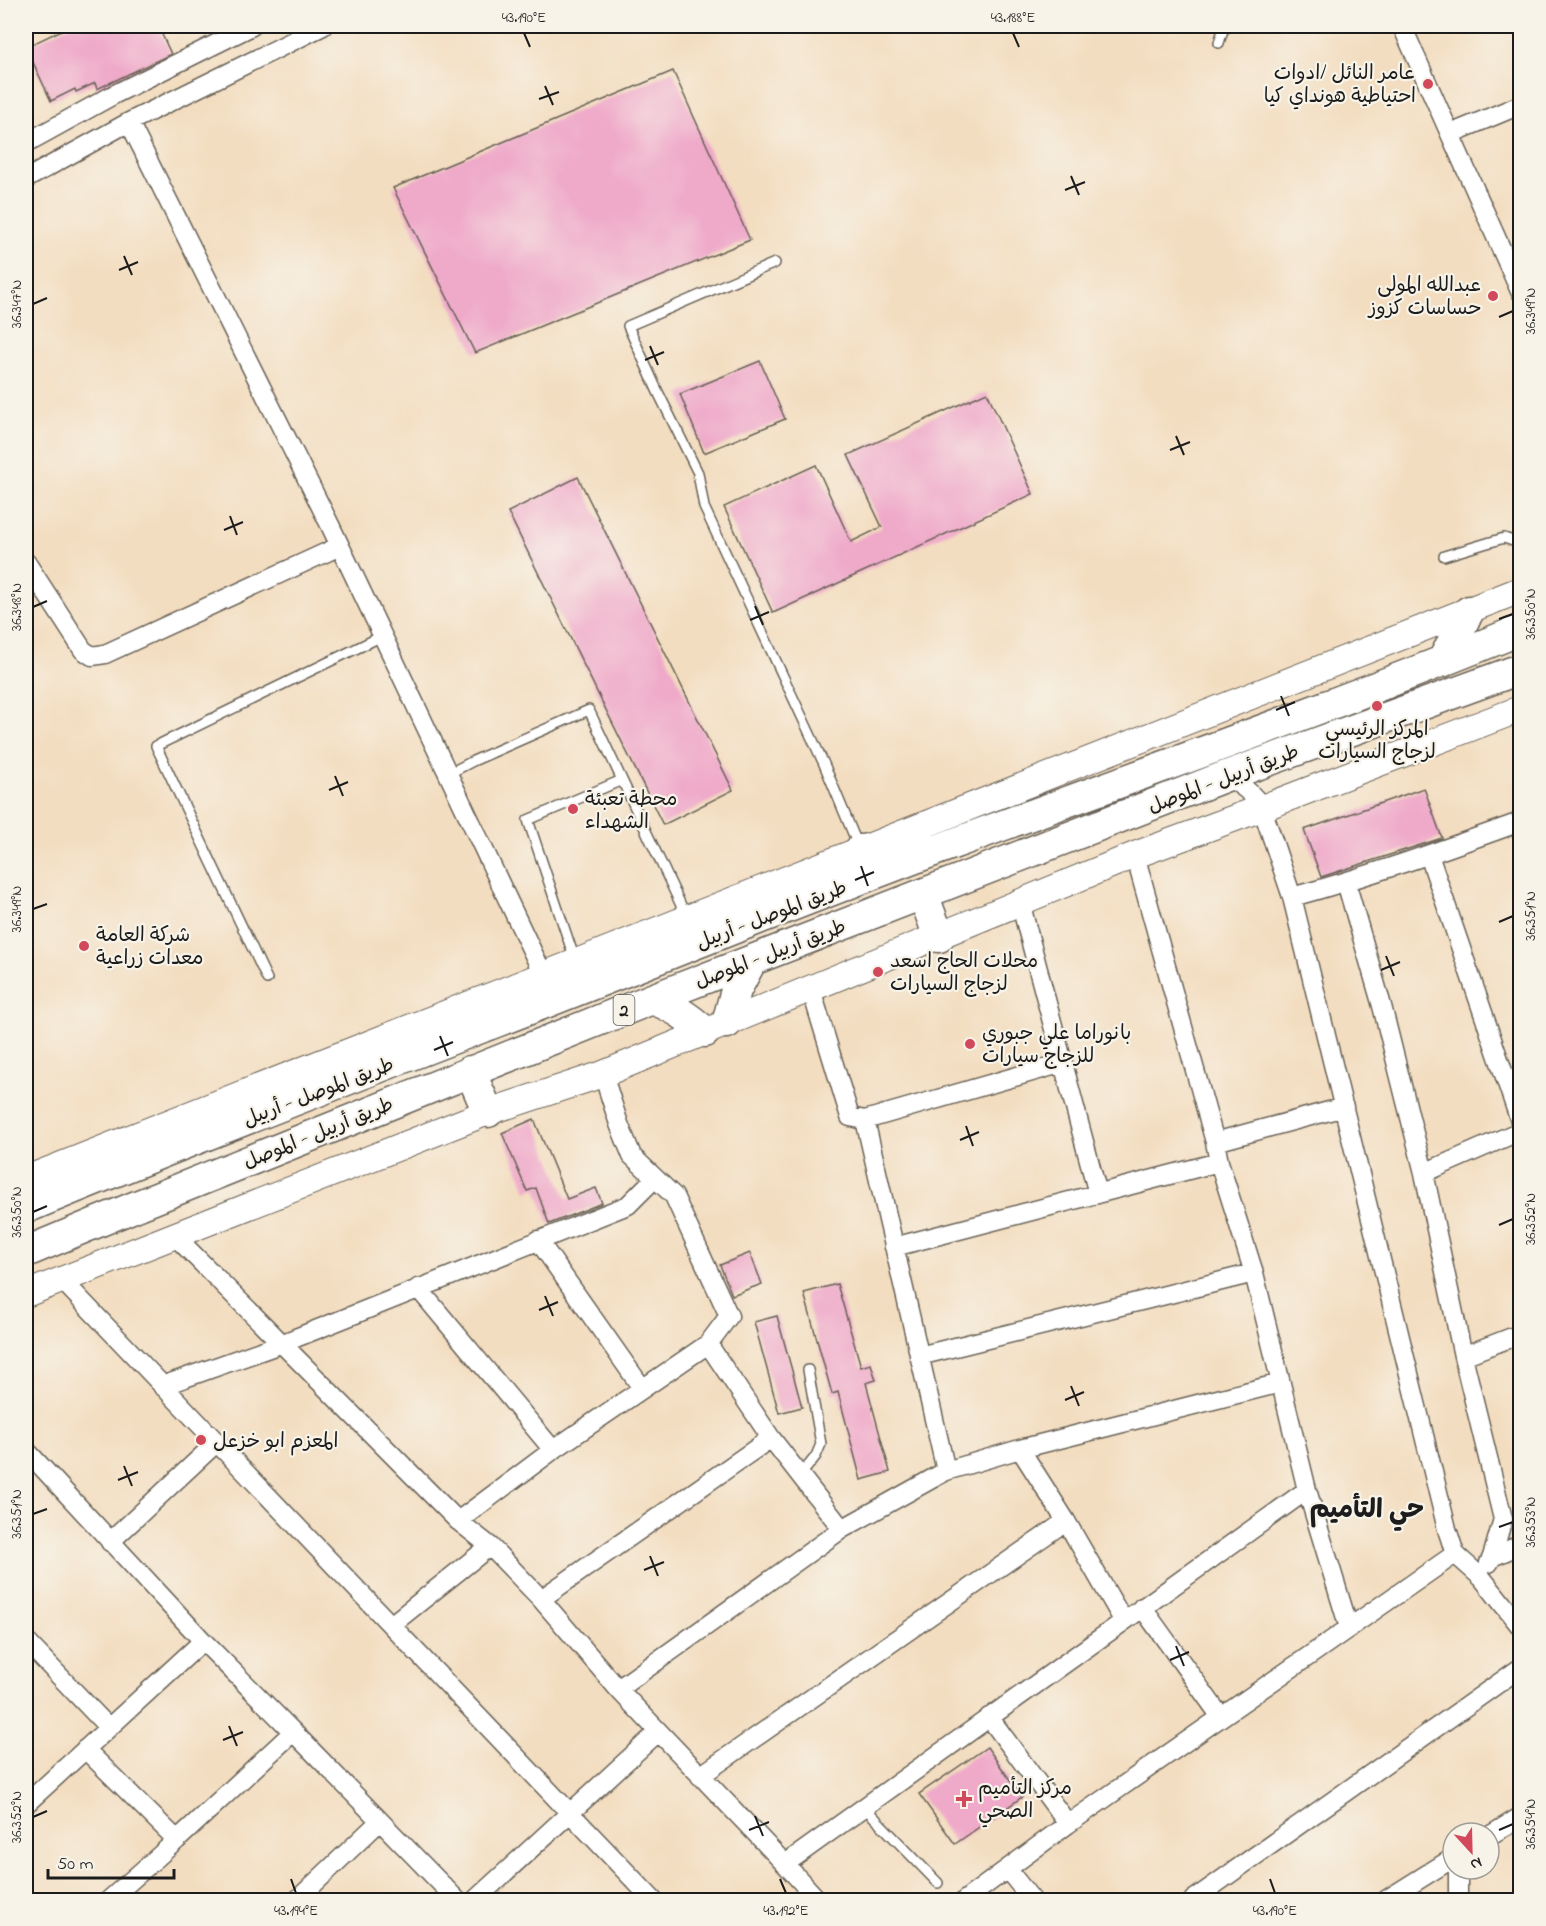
<svg xmlns="http://www.w3.org/2000/svg" width="1546" height="1926" font-family="'Indie Flower','Playpen Sans Arabic',sans-serif">
	<style>
		.building { fill: #efa9c9 }
		.lines { fill: none; stroke-linecap: round; stroke-linejoin: round }
		.service-casing { stroke: #676055; stroke-width: 12 }
		.minor-casing { stroke: #676055; stroke-width: 21 }
		.secondary-casing { stroke: #676055; stroke-width: 28 }
		.trunk-casing { stroke: #676055; stroke-width: 33 }
		.service { stroke: #fff; stroke-width: 9 }
		.minor { stroke: #fff; stroke-width: 18 }
		.secondary { stroke: #fff; stroke-width: 26 }
		.trunk { stroke: #fff; stroke-width: 30 }
		.ticks { fill: none; stroke: #1c1c1c; stroke-width: 2 }
		.poi-dot { fill: #d1495b; stroke: #f7f3e8; stroke-width: 2 }
		.labels { text-anchor: middle; stroke-width: 4.5; stroke-linejoin: round; paint-order: stroke }
		.shield { fill: #f7f3e8; stroke: #5e5c59; stroke-width: 1.5 }
		.shield-label { font-size: 18px; font-weight: bold; fill: #1c1c1c }
		.poi-label { font-size: 20px; fill: #1c1c1c; stroke: #f7f3e8; text-anchor: start }
		.street-label { font-size: 20px; fill: #1c1c1c; stroke: #f7f3e8 }
		.district-label { font-size: 26px; font-weight: bold; fill: #1c1c1c; stroke: #f7f3e8 }
		.neatline { fill: none; stroke: #1c1c1c; stroke-width: 2 }
		.ticks-label { font-size: 15px; text-anchor: middle; fill: #1c1c1c }
	</style>
	<rect width="100%" height="100%" fill="#f7f3e8"/>
	<filter id="ink" filterUnits="userSpaceOnUse"><feTurbulence type="fractalNoise" baseFrequency=".0167" numOctaves="2"/><feDisplacementMap in="SourceGraphic" scale="12" xChannelSelector="R" yChannelSelector="G"/><feConvolveMatrix kernelMatrix="1 2 1 2 8 2 1 2 1" color-interpolation-filters="sRGB"/></filter>
	<filter id="wash" filterUnits="userSpaceOnUse"><feTurbulence type="fractalNoise" baseFrequency=".008" numOctaves="4" result="noise"/><feDisplacementMap in="SourceGraphic" scale="24" xChannelSelector="R" yChannelSelector="G"/><feGaussianBlur stdDeviation="1.35" result="paint"/><feColorMatrix in="noise" values="0 0 0 0 0 0 0 0 0 0 0 0 0 0 0 0 0 1.4 0 .05"/><feComposite in="paint" operator="in"/></filter>
	<g filter="url(#wash)">
		<rect width="100%" height="100%" fill="#f3ddc0"/>
		<g id="blocks">
			<!-- building -->
			<path class="building" d="M70,26H158L171,54L97,89L95,83L76,92L75,89L51,101L26,47Z
				M673,71L750,240L475,353L393,188Z
				M760,361L785,419L704,453L680,394Z
				M987,392L1033,494L773,613L724,507L816,465L851,542L882,527L848,455Z
				M578,477L733,790L663,825L508,512Z
				M1424,788L1442,838L1321,877L1304,830Z
				M534,1119L567,1199L596,1188L602,1203L549,1224L536,1188L527,1191L502,1133Z
				M750,1253L762,1284L732,1295L720,1265Z
				M837,1284L861,1367L871,1364L876,1380L866,1383L890,1472L861,1480L838,1392L832,1394L804,1293Z
				M777,1316L802,1407L779,1413L754,1322Z
				M987,1747L1022,1797L955,1844L919,1794Z"/>
		</g>
	</g>
	<g filter="url(#ink)">
		<use href="#blocks" fill-opacity="0" stroke="#676055" stroke-width="1.5"/>
		<g class="lines">
			<defs>
				<path id="service" d="M1219,43L1223,30L1229,26
					M775,263L628,326L657,390L698,473L704,507L824,764L859,848
					M1444,556L1504,538L1516,542L1520,548
					M448,774L473,761L589,710L687,918
					M575,960L528,820L622,780
					M267,979L156,746L382,636
					M800,1476L816,1456L821,1444L808,1370
					M864,1807L938,1883"/>
				<path id="minor" d="M1402,26L1520,291
					M129,122L330,525L543,974
					M1450,134L1520,105
					M26,143L115,94L252,26
					M26,179L129,122L323,26
					M26,562L83,650L92,656L105,654L340,546
					M1226,776C1241,785 1253,793 1262,808L1292,897L1447,1529L1455,1554L1482,1578L1520,1626
					M1135,855L1215,1142L1219,1162L1254,1273L1307,1490L1349,1628
					M1429,855L1520,1121
					M1346,882L1382,1006L1424,1173L1463,1356L1503,1519L1492,1557
					M1292,897C1370,876 1445,849 1520,822
					M1020,902L1098,1194
					M603,1074L619,1124L632,1156L674,1196L729,1316L708,1344L771,1438L842,1529
					M865,1120L1063,1063
					M1215,1142L1344,1107
					M1424,1173L1520,1131
					M174,1235L458,1521L490,1546L541,1599L618,1689L785,1864L818,1900
					M538,1240L642,1388
					M894,1247L1219,1162
					M62,1280L653,1900
					M418,1288L553,1450
					M919,1356L1254,1273
					M1463,1356L1520,1334
					M162,1386L283,1343L628,1205L654,1179
					M1020,1449L1066,1521L1123,1620
					M26,1450L203,1641L312,1751L457,1900
					M946,1471L1020,1449L1281,1383
					M458,1521L553,1450L708,1344
					M110,1542L216,1443
					M1489,1563L1492,1557L1520,1545
					M541,1599L771,1438
					M1142,1607L1221,1717
					M391,1625L490,1546
					M26,1641L109,1728
					M618,1689L842,1529L946,1471L865,1120L850,1117L811,989
					M989,1717L1068,1824
					M85,1749L177,1840
					M700,1776L1066,1521
					M26,1804L203,1641
					M1489,1836L1520,1817
					M785,1864L1307,1490
					M1007,1869L1032,1900
					M109,1900L177,1840L293,1732
					M297,1900L379,1822
					M475,1900L658,1732
					M965,1900L1068,1824L1455,1554
					M1193,1900L1520,1668
					M1386,1900L1453,1858
					M1458,1900V1869"/>
				<path id="secondary" d="M26,1179L1520,590
					M26,1294L488,1112L603,1074L1135,855L1262,808L1520,709"/>
				<path id="trunk" d="M1442,662L1469,611
					M860,850L922,845
					M923,894L939,937
					M652,999C672,1006 689,1017 705,1032
					M727,1023L736,990L752,960
					M470,1071L488,1112
					M26,1208C199,1136 375,1069 550,1001C685,948 819,894 955,843C1144,773 1334,706 1520,630
					M26,1252L134,1207L652,999L1226,776L1520,669"/>
			</defs>
			<!-- service casing -->
			<use href="#service" class="service-casing"/>
			<!-- minor casing -->
			<use href="#minor" class="minor-casing"/>
			<!-- secondary casing -->
			<use href="#secondary" class="secondary-casing"/>
			<!-- trunk casing -->
			<use href="#trunk" class="trunk-casing"/>
			<!-- service -->
			<use href="#service" class="service"/>
			<!-- minor -->
			<use href="#minor" class="minor"/>
			<!-- secondary -->
			<use href="#secondary" class="secondary"/>
			<!-- trunk -->
			<use href="#trunk" class="trunk"/>
		</g>
	</g>
	<!-- ticks -->
	<path class="ticks" d="M524,33L530,47M1013,33L1019,47M545,86L553,105M539,99L559,92M1071,176L1079,195M1065,190L1085,182M124,256L132,275M119,270L138,262M33,304L47,298M1499,317L1513,311M650,346L658,365M645,360L664,352M1176,436L1184,455M1170,450L1190,442M230,516L237,535M224,530L243,522M755,606L763,625M33,607L47,601M1499,619L1513,614M750,620L769,612M1281,696L1289,716M1276,710L1295,702M335,776L343,796M329,790L348,782M861,866L868,886M855,880L874,872M33,909L47,904M1499,922L1513,916M1386,956L1394,976M1381,970L1400,962M440,1036L448,1056M434,1050L453,1042M966,1126L973,1146M960,1140L979,1132M33,1212L47,1206M1499,1225L1513,1219M545,1296L553,1316M539,1310L558,1302M1071,1386L1079,1406M1065,1400L1084,1392M124,1466L132,1486M118,1480L138,1472M33,1514L47,1509M1499,1527L1513,1522M650,1556L658,1576M644,1570L664,1562M1176,1646L1184,1666M1170,1660L1189,1652M229,1726L237,1746M223,1740L243,1732M755,1816L763,1836M33,1817L47,1811M749,1830L769,1822M1499,1830L1513,1824M291,1879L296,1893M780,1879L786,1893M1270,1879L1275,1893"/>
	<!-- markers -->
	<g class="poi-dot">
		<circle cx="1428" cy="84" r="6"/>
		<circle cx="1493" cy="296" r="6"/>
		<circle cx="1377" cy="706" r="6"/>
		<circle cx="573" cy="809" r="6"/>
		<circle cx="84" cy="946" r="6"/>
		<circle cx="878" cy="972" r="6"/>
		<circle cx="970" cy="1044" r="6"/>
		<circle cx="201" cy="1440" r="6"/>
		<path d="M961 1790h6v6h6v6h-6v6h-6v-6h-6v-6h6z"/>
	</g>
	<g class="labels">
		<!-- shield labels -->
		<rect class="shield" x="613.5" y="995" width="21" height="30" rx="4.5"/>
		<g class="shield-label">
			<text x="624" y="1016">2</text>
		</g>
		<!-- poi labels -->
		<g class="poi-label">
			<text x="1416" y="79" text-anchor="end">عامر النائل /ادوات<tspan x="1416" dy="23">احتياطية هونداي كيا</tspan></text>
			<text x="1481" y="291" text-anchor="end">عبدالله المولى<tspan x="1481" dy="23">حساسات كزوز</tspan></text>
			<text x="1377" y="735" text-anchor="middle">المركز الرئيسي<tspan x="1377" dy="23">لزجاج السيارات</tspan></text>
			<text x="585" y="805">محطة تعبئة<tspan x="585" dy="23">الشهداء</tspan></text>
			<text x="96" y="941">شركة العامة<tspan x="96" dy="23">معدات زراعية</tspan></text>
			<text x="890" y="967">محلات الحاج اسعد<tspan x="890" dy="23">لزجاج السيارات</tspan></text>
			<text x="982" y="1039">بانوراما علي جبوري<tspan x="982" dy="23">للزجاج سيارات</tspan></text>
			<text x="213" y="1447">المعزم ابو خزعل</text>
			<text x="978" y="1794">مركز التأميم<tspan x="978" dy="23">الصحي</tspan></text>
		</g>
		<!-- street labels -->
		<g class="street-label">
			<text transform="translate(1223 778) rotate(-21)" y="7">طريق أربيل - الموصل</text>
			<text transform="translate(771 914) rotate(-21)" y="7">طريق الموصل - أربيل</text>
			<text transform="translate(770 953) rotate(-21)" y="7">طريق أربيل - الموصل</text>
			<text transform="translate(318 1091) rotate(-21)" y="7">طريق الموصل - أربيل</text>
			<text transform="translate(318 1132) rotate(-22)" y="7">طريق أربيل - الموصل</text>
		</g>
		<!-- district labels -->
		<g class="district-label">
			<text x="1367" y="1517">حي التأميم</text>
		</g>
	</g>
	<!-- margin -->
	<rect width="1546" height="1926" fill="none" stroke="#f7f3e8" stroke-width="66"/>
	<!-- north arrow -->
	<g transform="translate(1471 1851) rotate(158)"><circle r="28" fill="#f7f3e8" stroke="#9f9d96" stroke-width="1.5"/>
	<path d="M0-4.5L10 22L0 15L-10 22Z" fill="#d1495b"/>
	<text y="-9" font-size="16" font-weight="bold" text-anchor="middle" fill="#1c1c1c">N</text>
	</g>
	<!-- scale -->
	<path d="M48 1869v9h126v-9" fill="none" stroke="#1c1c1c" stroke-width="3"/>
	<text x="57" y="1869" font-size="18" fill="#1c1c1c" stroke="#f7f3e8" stroke-width="4.5" paint-order="stroke">50 m</text>
	<rect x="33" y="33" width="1480" height="1860" class="neatline"/>
	<g class="ticks-label">
		<text x="524" y="22">43.190°E</text>
		<text x="1013" y="22">43.188°E</text>
		<text transform="translate(16 304) rotate(-90)" y="5">36.347°N</text>
		<text transform="translate(1530 311) rotate(-90)" y="5">36.349°N</text>
		<text transform="translate(16 607) rotate(-90)" y="5">36.348°N</text>
		<text transform="translate(1530 614) rotate(-90)" y="5">36.350°N</text>
		<text transform="translate(16 909) rotate(-90)" y="5">36.349°N</text>
		<text transform="translate(1530 916) rotate(-90)" y="5">36.351°N</text>
		<text transform="translate(16 1212) rotate(-90)" y="5">36.350°N</text>
		<text transform="translate(1530 1219) rotate(-90)" y="5">36.352°N</text>
		<text transform="translate(16 1514) rotate(-90)" y="5">36.351°N</text>
		<text transform="translate(1530 1522) rotate(-90)" y="5">36.353°N</text>
		<text transform="translate(16 1817) rotate(-90)" y="5">36.352°N</text>
		<text transform="translate(1530 1824) rotate(-90)" y="5">36.354°N</text>
		<text x="296" y="1915">43.194°E</text>
		<text x="786" y="1915">43.192°E</text>
		<text x="1275" y="1915">43.190°E</text>
	</g>
</svg>
